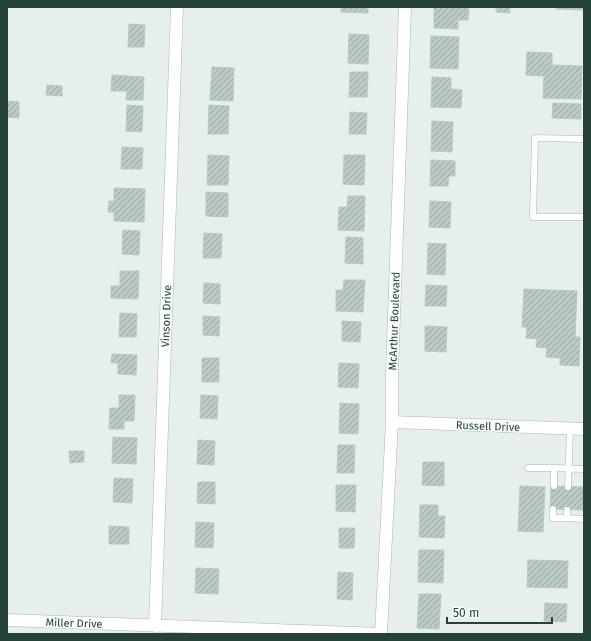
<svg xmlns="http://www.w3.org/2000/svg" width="591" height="641" font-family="'Fira Sans',sans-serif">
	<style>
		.building { fill: url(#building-hatch); stroke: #b8c9c2 }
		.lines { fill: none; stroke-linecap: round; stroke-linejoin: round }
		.service-casing { stroke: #a8b8b2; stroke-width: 7 }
		.minor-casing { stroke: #a8b8b2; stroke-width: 13 }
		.service { stroke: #fff; stroke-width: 6 }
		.minor { stroke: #fff; stroke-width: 12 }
		.labels { text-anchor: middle; stroke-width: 3; stroke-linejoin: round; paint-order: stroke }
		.street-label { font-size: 11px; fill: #24423a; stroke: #f7fbf9 }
	</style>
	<defs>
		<pattern id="building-hatch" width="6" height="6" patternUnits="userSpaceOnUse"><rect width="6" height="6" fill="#bbcac4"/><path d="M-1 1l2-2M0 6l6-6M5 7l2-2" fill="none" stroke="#98a6a0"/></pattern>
	</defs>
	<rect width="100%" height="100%" fill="#e6efeb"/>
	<!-- building -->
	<path class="building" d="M341,7H368V13L341,12Z
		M434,7H469L468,20H458V29L434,28Z
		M496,7H510V13L496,12Z
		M556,7H584V10L556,9Z
		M129,24L145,25L144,47H128Z
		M349,34L369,35L368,64L348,63Z
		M431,36L459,37L458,69L430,68Z
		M527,52L552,53V65L582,66L581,99L543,98L544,76L526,75Z
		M212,67L234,68L233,101L210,100Z
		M350,72H368L367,97H349Z
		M112,75L144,77L143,100H126L127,91H111Z
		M432,77L451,78V89L462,90L461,108L431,107Z
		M47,85L62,86V96L46,95Z
		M7,101L19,102V118L7,117V128Z
		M553,103L581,104V119L552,118Z
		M127,105L143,106L142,132L126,131Z
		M209,105L229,106L228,134H208Z
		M350,112L367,113L366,134H349Z
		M432,121L453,122L452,152L431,151Z
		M122,147L143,148L142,169H121Z
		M208,155L229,156L228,185H207Z
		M344,155H365L364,185L343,184Z
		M431,160L455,161V176H449L448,186H430Z
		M114,188L145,189L144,222L114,221V212H108L109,201H114Z
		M206,192L228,193V217L206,216Z
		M348,196H365L364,231L338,230L339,207H347Z
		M430,201L451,202L450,228L429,227Z
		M123,230L140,231L139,255L122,254Z
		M204,233L222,234L221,258H203Z
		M346,237L363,238V264L345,263Z
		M428,243L446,244L445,275L427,274Z
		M120,271H139L138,299L111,298V286H120Z
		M344,280H365L363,312L336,311V290H343Z
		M204,283L220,284V304L203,303Z
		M426,285L447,286L446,306H425Z
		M524,289L577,291L575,337H580L579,366L560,365V358L546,357L547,348L536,347L537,339L526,338L527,327H522Z
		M120,313L137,314L136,337H119Z
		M203,316L220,317L219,336L203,335Z
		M342,321L361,322L360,342L342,341Z
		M425,326L447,327L446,352L425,351Z
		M112,354L137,355L136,375L118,374V363H111Z
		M202,358H219V382H202Z
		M339,363L359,364L358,388L338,387Z
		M119,395H135L134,421H124V429H109L110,408H119Z
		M201,395L218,396L217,419L200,418Z
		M340,403L359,404L358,434L339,433Z
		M113,437L137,438L136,464L112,463Z
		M198,440L215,441L214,465L197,464Z
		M338,445H355L354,473H337Z
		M69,451H84V462L70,463Z
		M423,462H444V486L422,485Z
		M114,478L133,479L132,503L113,502Z
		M198,482H215V504L197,503Z
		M336,485H356L355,512L336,511Z
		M520,486L545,487L543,532L518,531Z
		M551,486L584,487V510L550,509Z
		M420,505H438V516H445L444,538L419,537Z
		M196,522L214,523L213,548L195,547Z
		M109,526L129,527V544H109Z
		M339,528H355L354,548H339Z
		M419,550H444L443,583L418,582Z
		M528,560L568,561L567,588L527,587Z
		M196,568L219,569L218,594L195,593Z
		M338,572L353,573L352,600L337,599Z
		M419,594H441L439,629L417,628Z
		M545,603L567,604L566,622L544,621Z"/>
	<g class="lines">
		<defs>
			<path id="service" d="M584,139L535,138L533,217H584
				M528,468H554
				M554,486V468L584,469
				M568,487L570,429
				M553,509V518H567
				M567,510V518L584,519"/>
			<path id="minor" d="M392,422L584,429
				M7,620L381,634
				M155,626L177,7
				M381,634L392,422V372L405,7"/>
		</defs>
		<!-- service casing -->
		<use href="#service" class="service-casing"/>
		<!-- minor casing -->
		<use href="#minor" class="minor-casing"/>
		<!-- service -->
		<use href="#service" class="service"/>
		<!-- minor -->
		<use href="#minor" class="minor"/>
	</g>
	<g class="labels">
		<!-- street labels -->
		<g class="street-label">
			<text transform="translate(166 316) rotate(-88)" y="4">Vinson Drive</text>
			<text transform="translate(394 321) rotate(-88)" y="4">McArthur Boulevard</text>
			<text transform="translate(488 426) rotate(2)" y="4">Russell Drive</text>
			<text transform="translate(74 623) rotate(2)" y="4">Miller Drive</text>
		</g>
	</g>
	<!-- border -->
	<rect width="591" height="641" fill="none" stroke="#24423a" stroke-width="16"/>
	<!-- scale -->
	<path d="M447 617v6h105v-6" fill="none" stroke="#24423a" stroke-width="2"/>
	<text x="453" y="617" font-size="12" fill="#24423a" stroke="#f7fbf9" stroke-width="3" paint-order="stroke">50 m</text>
</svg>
